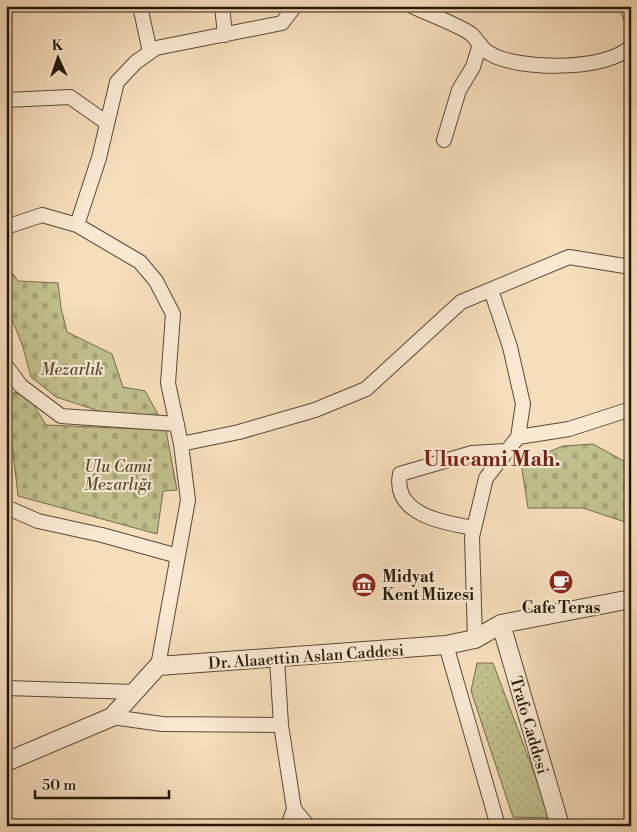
<svg xmlns="http://www.w3.org/2000/svg" width="637" height="832" font-family="'Libre Bodoni',serif">
	<style>
		.green { fill: url(#green-dots); stroke: #726c4a }
		.cemetery { fill: url(#cemetery-stones); stroke: #726c4a }
		.lines { fill: none; stroke-linecap: round; stroke-linejoin: round }
		.minor-casing { stroke: #594935; stroke-width: 16 }
		.tertiary-casing { stroke: #594935; stroke-width: 20 }
		.minor { stroke: #f9e9d3; stroke-width: 14 }
		.tertiary { stroke: #f9e9d3; stroke-width: 18 }
		.labels { text-anchor: middle; stroke-width: 4.5; stroke-linejoin: round; paint-order: stroke }
		.park-label { font-size: 16px; font-style: italic; fill: #544a30; stroke: #f9e9d3 }
		.poi-label { font-size: 16px; font-weight: bold; fill: #251808; stroke: #f9e9d3; text-anchor: start }
		.street-label { font-size: 16px; fill: #251808; stroke: #f9e9d3 }
		.district-label { font-size: 21px; font-weight: bold; fill: #7a1f14; stroke: #f9e9d3 }
	</style>
	<defs>
		<pattern id="green-dots" width="8" height="8" patternUnits="userSpaceOnUse" patternTransform="scale(1.25)"><rect width="8" height="8" fill="#c0c08d"/><path d="M2 2h.1M6 6h.1" fill="none" stroke="#a5a478" stroke-width="1.8" stroke-linecap="round"/></pattern>
		<pattern id="cemetery-stones" width="16" height="16" patternUnits="userSpaceOnUse" patternTransform="scale(1.25)"><rect width="16" height="16" fill="#c0c08d"/><path d="M2 7V4a2 2 0 0 1 4 0v3zM10 15v-3a2 2 0 0 1 4 0v3z" fill="#a5a478"/></pattern>
	</defs>
	<rect width="100%" height="100%" fill="#f6ddbb"/>
	<filter id="stains"><feTurbulence type="fractalNoise" baseFrequency=".004" numOctaves="4"/><feColorMatrix values="0 0 0 0 .2 0 0 0 0 .09 0 0 0 0 .02 0 0 0 .5 -.17"/></filter>
	<radialGradient id="worn" r=".72"><stop offset=".6" stop-color="#630" stop-opacity="0"/><stop offset="1" stop-color="#630" stop-opacity=".3"/></radialGradient>
	<!-- green -->
	<path class="green" d="M477,663H493L551,818L513,817L471,691Z"/>
	<!-- cemetery -->
	<path class="cemetery" d="M6,264L18,281L58,283L61,308L67,332L112,354L123,387L145,391L160,418L102,412L56,397L31,377L23,347L6,304Z
		M15,392L30,399L46,425L166,430L177,490L163,491L157,534L18,496L7,399Z
		M593,444L631,465V519L625,522L583,508H528L521,463L563,446Z"/>
	<g class="lines">
		<defs>
			<path id="minor" d="M140,6L150,52
				M222,6L225,35
				M412,6C426,13 461,26 471,34C477,39 481,49 489,53C517,71 609,71 631,46
				M626,6L631,17
				M6,100L70,97L107,123
				M444,140L459,90L473,67L480,44
				M77,225L99,158L117,82L136,62L156,48L282,23L295,6
				M6,227L42,215L77,225L140,262L156,281L173,314L168,383L181,444L188,500L158,666
				M6,366L21,386L61,416L177,424
				M518,437L569,429L631,409
				M181,444L239,432L315,410L366,389L461,302L569,257L631,267
				M6,507L38,521L102,535L178,556
				M474,528C445,523 392,515 400,474L472,453L505,451
				M475,639L472,537L486,478L518,437L523,404L510,347L491,290
				M446,645L498,826
				M277,659L281,725L294,809L308,826
				M6,688L135,692
				M112,717L162,724L281,725
				M288,826L294,809"/>
			<path id="tertiary" d="M501,624L560,826
				M6,762L112,717L158,666L446,645L475,639L501,624L631,599"/>
		</defs>
		<!-- minor casing -->
		<use href="#minor" class="minor-casing"/>
		<!-- tertiary casing -->
		<use href="#tertiary" class="tertiary-casing"/>
		<!-- minor -->
		<use href="#minor" class="minor"/>
		<!-- tertiary -->
		<use href="#tertiary" class="tertiary"/>
	</g>
	<!-- icons -->
	<defs>
		<symbol id="cafe-disc" viewBox="-11 -11 22 22"><circle r="9.5" fill="#8f2418" stroke="#f9e9d3"/><path d="M-5.5-4.5H6V0H3Q3 3.5 0 3.5H-2.5Q-5.5 3.5-5.5 0ZM3-3.2v2h1.7v-2ZM-6 4.5H4V6H-6Z" fill="#fff"/></symbol>
		<symbol id="museum-disc" viewBox="-11 -11 22 22"><circle r="9.5" fill="#8f2418" stroke="#f9e9d3"/><path d="M0-6L6-3V-2H-6V-3ZM-5-1h2V3h-2ZM-1-1h2V3h-2ZM3-1h2V3H3ZM-6 4H6V6H-6Z" fill="#fff"/></symbol>
	</defs>
	<g fill-rule="evenodd">
		<use href="#cafe-disc" x="547" y="568" width="28" height="28"/>
		<use href="#museum-disc" x="350" y="571" width="28" height="28"/>
	</g>
	<g class="labels">
		<!-- park labels -->
		<g class="park-label">
			<text x="72" y="375">Mezarlık</text>
			<text x="118" y="472">Ulu Cami<tspan x="118" dy="18">Mezarlığı</tspan></text>
		</g>
		<!-- poi labels -->
		<g class="poi-label">
			<text x="382" y="582">Midyat<tspan x="382" dy="18">Kent Müzesi</tspan></text>
			<text x="561" y="613" text-anchor="middle">Cafe Teras</text>
		</g>
		<!-- street labels -->
		<g class="street-label">
			<text transform="translate(306 656) rotate(-4)" y="6">Dr. Alaaettin Aslan Caddesi</text>
			<text transform="translate(530 725) rotate(74)" y="6">Trafo Caddesi</text>
		</g>
		<!-- district labels -->
		<g class="district-label">
			<text x="492" y="466">Ulucami Mah.</text>
		</g>
	</g>
	<!-- margin -->
	<rect width="637" height="832" fill="none" stroke="#f6ddbb" stroke-width="25"/>
	<rect x="8" y="8" width="622" height="817" fill="none" stroke="#251808" stroke-width="2.5"/>
	<rect x="12" y="12" width="612" height="807" fill="none" stroke="#251808"/>
	<!-- north arrow -->
	<g transform="translate(58 58) rotate(357)" stroke="#f9e9d3" stroke-width="4" paint-order="stroke">
	<path d="M0-4L9 19L0 12L-9 19Z" fill="#251808"/>
	<text y="-8" font-size="14" font-weight="bold" text-anchor="middle" fill="#251808">K</text>
	</g>
	<!-- scale -->
	<path d="M35 790v8h134v-8" fill="none" stroke="#251808" stroke-width="2.5"/>
	<text x="42" y="790" font-size="15" fill="#251808" stroke="#f9e9d3" stroke-width="4" paint-order="stroke">50 m</text>
	<rect width="100%" height="100%" filter="url(#stains)"/>
	<rect width="100%" height="100%" fill="url(#worn)"/>
</svg>
